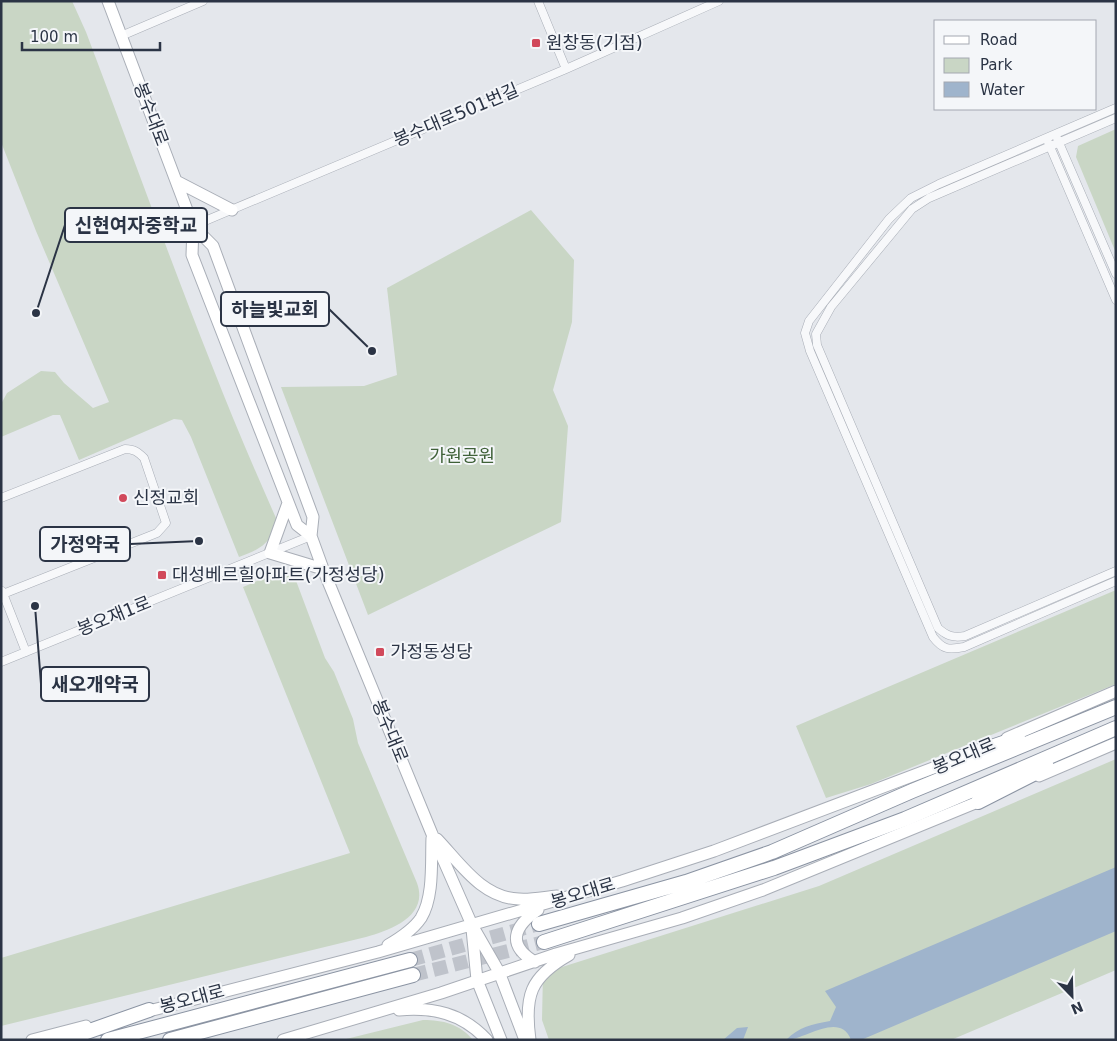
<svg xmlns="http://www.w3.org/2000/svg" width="1117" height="1041" font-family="'DejaVu Sans','Noto Sans KR',sans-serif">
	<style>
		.green { fill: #c9d6c5 }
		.water { fill: #9fb4cc }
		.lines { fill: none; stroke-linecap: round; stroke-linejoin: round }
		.highway-tunnel { stroke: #bfc3cb; stroke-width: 14; stroke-dasharray: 14 7; stroke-linecap: butt }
		.street-casing { stroke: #a9aeb7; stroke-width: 9 }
		.secondary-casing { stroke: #a9aeb7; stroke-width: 13 }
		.highway-casing { stroke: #8b94a3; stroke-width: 16 }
		.street { stroke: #f7f8fa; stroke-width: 8 }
		.secondary { stroke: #fff; stroke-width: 11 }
		.highway { stroke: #fff; stroke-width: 14 }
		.poi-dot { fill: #d1495b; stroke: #f4f6f9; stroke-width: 2 }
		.labels { text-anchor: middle; stroke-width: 4; stroke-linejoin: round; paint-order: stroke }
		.poi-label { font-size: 18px; fill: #2b3445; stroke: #f4f6f9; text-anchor: start }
		.street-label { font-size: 18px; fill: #2b3445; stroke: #f4f6f9 }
		.park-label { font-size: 18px; fill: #3f6138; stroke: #f4f6f9 }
		.leader { fill: none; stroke: #2b3445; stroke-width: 2 }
		.callout-dot { fill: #2b3445; stroke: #f4f6f9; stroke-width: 2 }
		.callout { fill: #f4f6f9; stroke: #2b3445; stroke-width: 2 }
		.callout-label { font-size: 19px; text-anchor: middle; font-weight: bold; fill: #2b3445 }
	</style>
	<rect width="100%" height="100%" fill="#e4e7ec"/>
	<!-- green -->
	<path class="green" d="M1,1H72L86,32C148,195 205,360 276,518C275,541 260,550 239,557L191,437L182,420L174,419L79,460L60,415H53L1,437V404L7,393L41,371L55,372L64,383L93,408L109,402L36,231L1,142Z
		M1116,129V253L1076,157L1078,146Z
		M531,210L574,260L572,322L553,390L568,426L561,522L368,615L281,387L364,386L397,375L387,288Z
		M280,571L295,578L325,658L334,672L353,719L358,743L417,883C429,916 391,930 366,937L1,1026V958L350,853L243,587Z
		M1116,590V684L871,784L826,798L796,726Z
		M1116,759V970L951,1040H549L542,1020L543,973L819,886Z
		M423,1020C443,1020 460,1024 473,1040H342Z"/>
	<!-- water -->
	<path class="water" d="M1116,867V931L861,1040H851C840,1011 805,1040 786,1040C799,1027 812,1024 830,1021L836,1007L825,991Z
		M748,1027L743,1040H723L737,1028Z"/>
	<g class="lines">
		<!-- highway-tunnel -->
		<path class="highway-tunnel" d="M410,960L539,924
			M413,975L544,942"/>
		<defs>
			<path id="street" d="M538,1L566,69
				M121,36L203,1
				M1116,108L939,184L911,198L889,219L809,321L805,333L810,351L933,637C943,650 949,650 964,647L1116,581
				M1116,118L929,198L912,209L831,307L816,334L817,345L938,628C947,636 953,638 965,636L1116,571
				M1057,138L1116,274
				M1048,142L1116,300
				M193,226L566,69L719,1
				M1,498L125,449C134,449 138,452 144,458L166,523L157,533L3,594
				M2,591L26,652
				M1,662L311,536"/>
			<path id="secondary" d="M108,1L193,226L192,255L297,525L311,536
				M176,181L232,210
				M193,226L213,246L313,517L311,536L323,569L432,834L472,925L499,972L525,1040
				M288,503L270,553L323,569
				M1007,738L1116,691
				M1039,776L1116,743
				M437,839C460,863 482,898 519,899C531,900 545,897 557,896
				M472,929L477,980L501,1040
				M388,945C400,938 413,930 421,918C434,897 431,862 432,838
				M535,962C506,945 514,926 538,910
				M399,1010C433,1007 462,1013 487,1040
				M141,1013L378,952L622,881L714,851L962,757
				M32,1040L86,1026
				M283,1040L441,993L556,954L682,918L763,890L985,799
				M530,1040C524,996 530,977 569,955"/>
			<path id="highway" d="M956,759L1018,738
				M978,802L1047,767
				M539,924L686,882L772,852L912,791L1116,707
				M544,942L774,868L905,819L1116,728
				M64,1040L149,1010
				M108,1040L410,960
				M170,1040L413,975"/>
		</defs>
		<!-- street casing -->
		<use href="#street" class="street-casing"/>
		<!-- secondary casing -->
		<use href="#secondary" class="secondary-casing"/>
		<!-- highway casing -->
		<use href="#highway" class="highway-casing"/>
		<!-- street -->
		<use href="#street" class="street"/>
		<!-- secondary -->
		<use href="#secondary" class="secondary"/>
		<!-- highway -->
		<use href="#highway" class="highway"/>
	</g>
	<!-- markers -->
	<g class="poi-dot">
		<rect x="531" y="38" width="10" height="10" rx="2.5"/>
		<circle cx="123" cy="498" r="5"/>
		<rect x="157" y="570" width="10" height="10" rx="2.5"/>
		<rect x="375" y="647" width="10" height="10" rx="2.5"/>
	</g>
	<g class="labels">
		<!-- poi labels -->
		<g class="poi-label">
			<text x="546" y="49">원창동(기점)</text>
			<text x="133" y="504">신정교회</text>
			<text x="172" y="581">대성베르힐아파트(가정성당)</text>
			<text x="390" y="658">가정동성당</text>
		</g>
		<!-- street labels -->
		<g class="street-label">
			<text transform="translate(151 114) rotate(69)" y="6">봉수대로</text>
			<text transform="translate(456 115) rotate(-23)" y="6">봉수대로501번길</text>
			<text transform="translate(114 616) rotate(-22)" y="6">봉오재1로</text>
			<text transform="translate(390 731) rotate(68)" y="6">봉수대로</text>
			<text transform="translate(964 756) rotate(-23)" y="6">봉오대로</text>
			<text transform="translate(583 893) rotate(-17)" y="6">봉오대로</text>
			<text transform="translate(192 999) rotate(-15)" y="6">봉오대로</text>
		</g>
		<!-- park labels -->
		<g class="park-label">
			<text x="462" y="462">가원공원</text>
		</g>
	</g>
	<!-- callouts -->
	<path class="leader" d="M36 313L65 225M372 351L329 309M199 541L130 544M35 606L41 684"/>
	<g class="callout-dot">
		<circle cx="36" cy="313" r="5"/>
		<circle cx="372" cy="351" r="5"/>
		<circle cx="199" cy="541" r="5"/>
		<circle cx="35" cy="606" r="5"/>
	</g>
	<g class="callout">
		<rect x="65" y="208" width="142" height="34" rx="5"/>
		<rect x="221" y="292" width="108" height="34" rx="5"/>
		<rect x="40" y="527" width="90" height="34" rx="5"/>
		<rect x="41" y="667" width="108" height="34" rx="5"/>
	</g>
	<g class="callout-label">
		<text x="136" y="232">신현여자중학교</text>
		<text x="275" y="316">하늘빛교회</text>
		<text x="85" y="551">가정약국</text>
		<text x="95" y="691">새오개약국</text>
	</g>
	<!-- border -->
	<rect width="1117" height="1041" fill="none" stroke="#2b3445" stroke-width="5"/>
	<!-- legend -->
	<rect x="934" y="20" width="162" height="90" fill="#f4f6f9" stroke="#a4a8b1"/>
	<rect x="944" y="36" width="25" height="8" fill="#ffffff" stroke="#a4a8b1"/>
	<text x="980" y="45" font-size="15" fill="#2b3445">Road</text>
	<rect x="944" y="58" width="25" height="15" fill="#c9d6c5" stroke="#a4a8b1"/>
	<text x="980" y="70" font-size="15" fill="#2b3445">Park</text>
	<rect x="944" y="82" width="25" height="15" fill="#9fb4cc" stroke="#a4a8b1"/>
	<text x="980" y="95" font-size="15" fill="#2b3445">Water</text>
	<!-- north arrow -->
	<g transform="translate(1072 996) rotate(157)" stroke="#f4f6f9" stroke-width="4" paint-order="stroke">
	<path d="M0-4L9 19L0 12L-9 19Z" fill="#2b3445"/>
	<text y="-8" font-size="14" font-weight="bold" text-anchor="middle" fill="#2b3445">N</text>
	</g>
	<!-- scale -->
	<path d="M22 42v8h138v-8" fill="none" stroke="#2b3445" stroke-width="2.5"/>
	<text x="30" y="42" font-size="15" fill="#2b3445" stroke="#f4f6f9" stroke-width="4" paint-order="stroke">100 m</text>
</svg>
